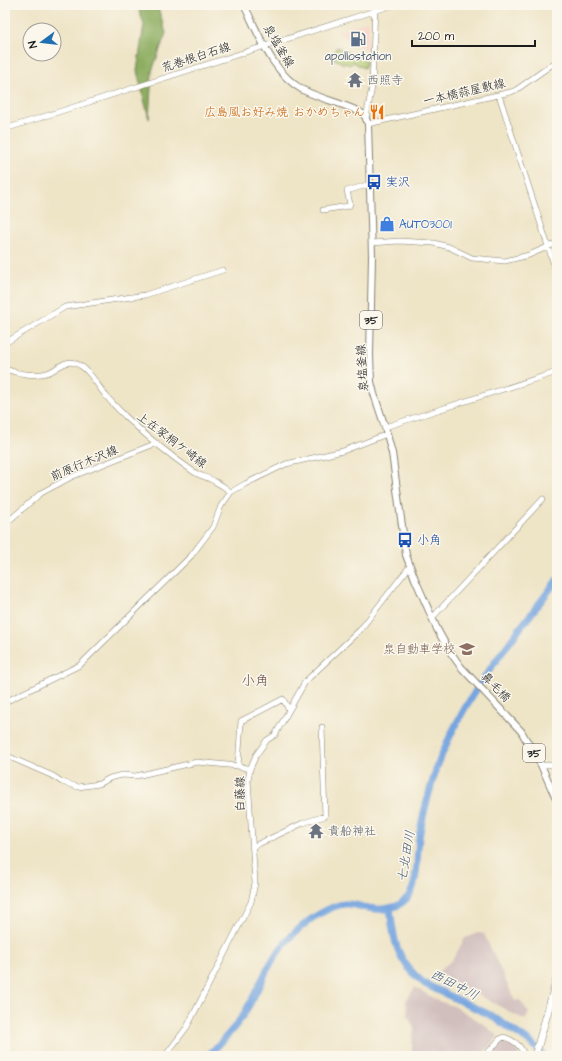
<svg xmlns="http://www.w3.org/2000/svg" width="562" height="1061" font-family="'Architects Daughter','Klee One',sans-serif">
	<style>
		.built { fill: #f6d2c4 }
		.industrial { fill: #d1bfbe }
		.green { fill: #b2c96e; stroke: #677245 }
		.forest { fill: #8dad61; stroke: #54643e }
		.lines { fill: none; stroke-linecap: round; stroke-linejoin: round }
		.river { stroke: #76a5df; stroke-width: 7 }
		.minor-casing { stroke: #858071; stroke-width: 6 }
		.major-casing { stroke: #858071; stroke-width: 8 }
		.highway-casing { stroke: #858071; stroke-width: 8 }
		.minor { stroke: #fff; stroke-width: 5 }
		.major { stroke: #fff; stroke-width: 6 }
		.highway { stroke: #fff; stroke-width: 7 }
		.labels { text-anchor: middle; stroke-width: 3; stroke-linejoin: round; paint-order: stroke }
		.shield { fill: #fbf7ec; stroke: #5f5e5a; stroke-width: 1 }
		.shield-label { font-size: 11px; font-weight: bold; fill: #1c1c1c }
		.street-label { font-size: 12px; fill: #1c1c1c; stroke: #fbf7ec }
		.service-label { font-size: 12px; fill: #4e5e75; stroke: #fbf7ec }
		.worship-label { font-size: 12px; fill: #5b616d; stroke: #fbf7ec; text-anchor: start }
		.food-label { font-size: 12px; fill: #c56008; stroke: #fbf7ec; text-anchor: end }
		.transit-label { font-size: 12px; fill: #164399; stroke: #fbf7ec; text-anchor: start }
		.shop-label { font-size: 12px; fill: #366cbe; stroke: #fbf7ec; text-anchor: start }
		.education-label { font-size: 12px; fill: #785e54; stroke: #fbf7ec; text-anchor: end }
		.water-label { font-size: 13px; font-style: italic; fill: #445a74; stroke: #fbf7ec }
		.quarter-label { font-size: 14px; fill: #694e4b; stroke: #fbf7ec }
	</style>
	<rect width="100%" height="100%" fill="#fbf7ec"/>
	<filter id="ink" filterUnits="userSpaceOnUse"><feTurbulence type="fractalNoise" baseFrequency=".025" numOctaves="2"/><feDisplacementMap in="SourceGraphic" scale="8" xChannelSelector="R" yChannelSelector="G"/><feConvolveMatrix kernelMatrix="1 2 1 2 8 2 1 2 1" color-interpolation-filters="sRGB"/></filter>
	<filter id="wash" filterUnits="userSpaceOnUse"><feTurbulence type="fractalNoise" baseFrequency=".012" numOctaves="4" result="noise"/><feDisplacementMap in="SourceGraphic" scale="16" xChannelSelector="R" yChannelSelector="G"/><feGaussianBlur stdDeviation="0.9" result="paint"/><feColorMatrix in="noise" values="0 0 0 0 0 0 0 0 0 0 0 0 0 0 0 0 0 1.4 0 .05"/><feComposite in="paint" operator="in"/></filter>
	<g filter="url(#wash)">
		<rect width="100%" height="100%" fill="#eee4c6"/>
		<!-- built -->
		<path class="built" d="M367,21L369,23L368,49L358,46L337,32Z"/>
		<!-- industrial -->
		<path class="industrial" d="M478,933L484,934L515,1001L520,1000L529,1013L525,1020L437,973L453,959L465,938Z
			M415,987L438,1001L454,1006L482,1023L498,1036L488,1049L479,1056H411L414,1028L408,1016L406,1001Z
			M501,1043H508L519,1052L518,1056H495L497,1047Z"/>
		<!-- green -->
		<path class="green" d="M337,47L367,61L364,68L353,62L350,65L345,63L344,64L331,57Z"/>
		<!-- forest -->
		<path class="forest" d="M137,5H157L166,33L152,71L149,119L137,71L144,24Z"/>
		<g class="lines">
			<!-- river -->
			<path class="river" d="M390,908C394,942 396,961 425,984L492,1016L530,1042L545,1056
				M208,1056C221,1042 236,1028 245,1012C255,996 262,978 272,961C283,943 302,923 321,913C328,909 337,905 345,904C353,903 360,907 367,908C383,911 401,909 410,894C418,882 417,853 419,838C422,818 428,796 434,776C458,702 511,641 557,580"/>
		</g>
	</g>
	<g filter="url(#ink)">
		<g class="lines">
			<defs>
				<path id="minor" d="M499,95L557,274
					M366,118L372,87L375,5
					M368,124L511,92L516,90L557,61
					M5,129L393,5
					M323,210L349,206L350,204L347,191L370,184
					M372,243L399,241L434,243L449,247L472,258L505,261L529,255L557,243
					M5,343L65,307L145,295L223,270
					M5,369C18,374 37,377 50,372C58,368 65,360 75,363C89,368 97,385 106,396C112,403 119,410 125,416C145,435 171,456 194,472C200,476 207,477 214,481C220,484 226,488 231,492L245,484L286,464L343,451L387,434
					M385,427L557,372
					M5,524L41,493L71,477L157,443
					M432,618L543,499
					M5,702L80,665L191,556L213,527L221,506L231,492
					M5,755L53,776L62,782L78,787L99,784L110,778L122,775L136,776L197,762L238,766L250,769
					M541,765H557
					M238,766L241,721L283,699L289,710
					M252,847L303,823L325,816L322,727
					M165,1056L187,1027L251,902L255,883L248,780L250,769L256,755L267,740L275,735L305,682L310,677L360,630L410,566
					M485,1056L500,1039L504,1037C513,1040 522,1046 524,1056"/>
				<path id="major" d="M244,5C259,34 272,73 303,90C321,99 342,103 360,112L365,116L368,124L372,256L370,354L371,382L374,394L385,427L392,453L406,555L415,579L437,629L448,649L461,667L521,731L541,765L557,801"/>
				<path id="highway" d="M535,1056L557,979"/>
			</defs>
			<!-- minor casing -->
			<use href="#minor" class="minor-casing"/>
			<!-- major casing -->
			<use href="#major" class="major-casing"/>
			<!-- highway casing -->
			<use href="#highway" class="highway-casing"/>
			<!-- minor -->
			<use href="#minor" class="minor"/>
			<!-- major -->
			<use href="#major" class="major"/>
			<!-- highway -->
			<use href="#highway" class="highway"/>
		</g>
	</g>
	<!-- icons -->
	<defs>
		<symbol id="fuel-bare" viewBox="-9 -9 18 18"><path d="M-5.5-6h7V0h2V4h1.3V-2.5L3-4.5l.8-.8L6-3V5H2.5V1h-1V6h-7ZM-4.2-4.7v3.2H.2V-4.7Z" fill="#5c6f8a" stroke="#fbf7ec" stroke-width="2.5" paint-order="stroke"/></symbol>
		<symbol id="temple-bare" viewBox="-9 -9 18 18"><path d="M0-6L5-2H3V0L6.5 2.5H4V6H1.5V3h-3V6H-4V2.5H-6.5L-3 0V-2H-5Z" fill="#6b7280" stroke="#fbf7ec" stroke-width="2.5" paint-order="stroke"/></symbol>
		<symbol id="restaurant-bare" viewBox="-9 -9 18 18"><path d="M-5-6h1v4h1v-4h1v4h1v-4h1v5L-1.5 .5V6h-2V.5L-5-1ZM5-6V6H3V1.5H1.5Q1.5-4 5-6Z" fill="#e8710a" stroke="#fbf7ec" stroke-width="2.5" paint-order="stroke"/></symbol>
		<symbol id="bus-bare" viewBox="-9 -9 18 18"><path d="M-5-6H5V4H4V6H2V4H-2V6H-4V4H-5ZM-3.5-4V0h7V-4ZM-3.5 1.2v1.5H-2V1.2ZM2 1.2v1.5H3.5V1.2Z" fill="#1a4fb4" stroke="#fbf7ec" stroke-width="2.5" paint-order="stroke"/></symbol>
		<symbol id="shop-bare" viewBox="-9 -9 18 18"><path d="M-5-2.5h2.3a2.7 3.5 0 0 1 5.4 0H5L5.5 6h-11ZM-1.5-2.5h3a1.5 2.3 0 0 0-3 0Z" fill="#3f7fe0" stroke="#fbf7ec" stroke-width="2.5" paint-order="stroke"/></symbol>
		<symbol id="school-bare" viewBox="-9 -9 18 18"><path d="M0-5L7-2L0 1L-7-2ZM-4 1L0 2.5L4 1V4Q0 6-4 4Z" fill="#8d6e63" stroke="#fbf7ec" stroke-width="2.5" paint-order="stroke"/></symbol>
	</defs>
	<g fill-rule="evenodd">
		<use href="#fuel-bare" x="347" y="28" width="22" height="22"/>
		<use href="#temple-bare" x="344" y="69" width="22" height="22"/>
		<use href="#restaurant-bare" x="366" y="101" width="22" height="22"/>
		<use href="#bus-bare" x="363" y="171" width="22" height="22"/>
		<use href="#shop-bare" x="376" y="213" width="22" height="22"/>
		<use href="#bus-bare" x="394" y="529" width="22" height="22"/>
		<use href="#school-bare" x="456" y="638" width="22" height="22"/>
		<use href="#temple-bare" x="305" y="820" width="22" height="22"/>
	</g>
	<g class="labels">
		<!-- shield labels -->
		<g class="shield">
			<rect x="360" y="311" width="22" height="18" rx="3"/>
			<rect x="523" y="744" width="22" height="18" rx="3"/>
		</g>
		<g class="shield-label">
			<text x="371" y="324">35</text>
			<text x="534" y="757">35</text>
		</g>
		<!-- street labels -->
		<g class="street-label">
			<text transform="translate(279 46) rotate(59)" y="4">泉塩釜線</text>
			<text transform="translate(196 57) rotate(-18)" y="4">荒巻根白石線</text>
			<text transform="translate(464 92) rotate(-13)" y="4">一本橋蒜屋敷線</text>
			<text transform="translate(362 368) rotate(-94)" y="4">泉塩釜線</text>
			<text transform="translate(172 440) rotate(37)" y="4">上在家桐ケ崎線</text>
			<text transform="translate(84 463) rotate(-23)" y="4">前原行木沢線</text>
			<text transform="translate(496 687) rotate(46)" y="4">鼻毛橋</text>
			<text transform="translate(240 794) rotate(-91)" y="4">白藤線</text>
		</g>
		<!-- service labels -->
		<g class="service-label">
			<text x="358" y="60">apollostation</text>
		</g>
		<!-- worship labels -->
		<g class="worship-label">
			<text x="367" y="84">西照寺</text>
			<text x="328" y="835">貴船神社</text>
		</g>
		<!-- food labels -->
		<g class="food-label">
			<text x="365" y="116">広島風お好み焼 おかめちゃん</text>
		</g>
		<!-- transit labels -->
		<g class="transit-label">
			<text x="386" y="186">実沢</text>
			<text x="417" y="544">小角</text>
		</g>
		<!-- shop labels -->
		<g class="shop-label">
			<text x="399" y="228">AUTO3001</text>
		</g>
		<!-- education labels -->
		<g class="education-label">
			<text x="455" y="653">泉自動車学校</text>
		</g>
		<!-- water labels -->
		<g class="water-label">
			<text transform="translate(405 856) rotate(-80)" y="5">七北田川</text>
			<text transform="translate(455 984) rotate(27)" y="5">西田中川</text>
		</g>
		<!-- quarter labels -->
		<g class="quarter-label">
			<text x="255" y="685">小角</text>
		</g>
	</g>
	<!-- margin -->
	<rect width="562" height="1061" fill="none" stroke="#fbf7ec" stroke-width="20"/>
	<!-- north arrow -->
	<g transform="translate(42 42) rotate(255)"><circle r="19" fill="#fbf7ec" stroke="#a29f99"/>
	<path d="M0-3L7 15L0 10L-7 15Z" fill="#1f6fb2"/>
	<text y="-6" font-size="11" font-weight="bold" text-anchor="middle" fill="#1c1c1c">N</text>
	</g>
	<!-- scale -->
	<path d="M412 40v6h123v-6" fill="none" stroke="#1c1c1c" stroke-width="2"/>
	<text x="418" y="40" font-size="12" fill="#1c1c1c" stroke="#fbf7ec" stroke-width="3" paint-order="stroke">200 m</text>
</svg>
